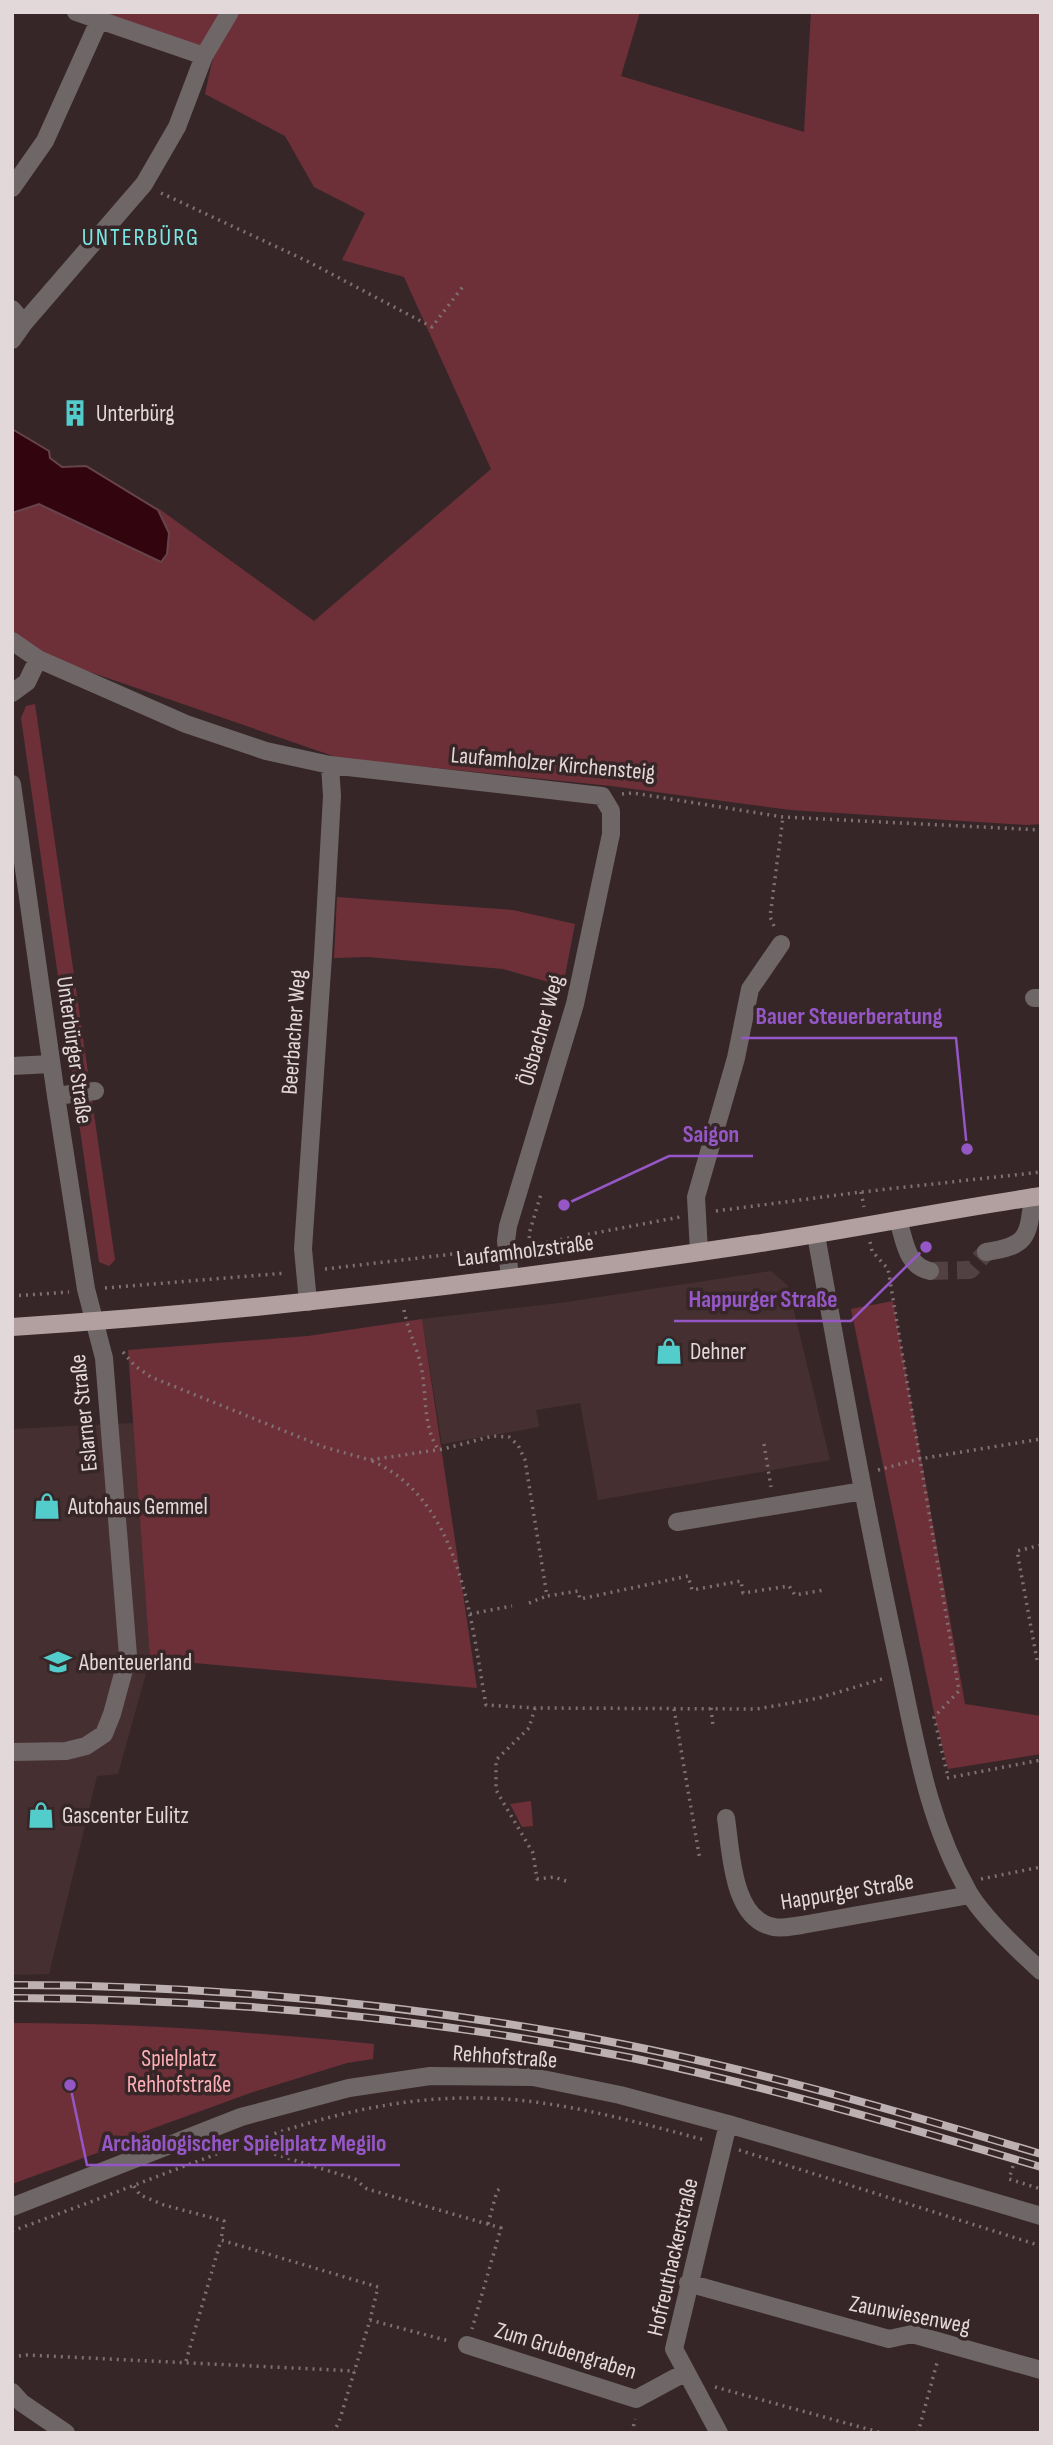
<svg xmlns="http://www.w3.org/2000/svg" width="1053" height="2445" font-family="'Sofia Sans Condensed',sans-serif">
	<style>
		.built { fill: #462f31 }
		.green { fill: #6e3038 }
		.water { fill: #32040e; stroke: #67444b; stroke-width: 2 }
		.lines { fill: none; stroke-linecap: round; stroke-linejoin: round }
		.minor-tunnel { stroke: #514143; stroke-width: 18; stroke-dasharray: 18 9; stroke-linecap: butt }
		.path { stroke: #7f7072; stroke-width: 3.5; stroke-dasharray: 2 5; stroke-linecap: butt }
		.minor { stroke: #6f6667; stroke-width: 18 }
		.major { stroke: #b2a0a1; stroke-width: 18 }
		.rail-casing { stroke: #bdb0b2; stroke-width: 8 }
		.rail { stroke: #372628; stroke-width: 5; stroke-dasharray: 16; stroke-linecap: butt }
		.labels { text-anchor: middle; stroke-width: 7; stroke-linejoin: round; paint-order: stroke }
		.poi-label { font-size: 23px; fill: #e3d8d9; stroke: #372628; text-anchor: start }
		.street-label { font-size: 23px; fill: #e3d8d9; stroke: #372628 }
		.park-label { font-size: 23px; fill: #fdafb6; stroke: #372628 }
		.neighbourhood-label { font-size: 24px; letter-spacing: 2px; fill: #7be7e4; stroke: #372628 }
		.leader { fill: none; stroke: #9557c6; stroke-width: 2.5 }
		.callout-dot { fill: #9557c6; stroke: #372628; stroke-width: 2.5 }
		.callout-label { font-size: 24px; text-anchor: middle; font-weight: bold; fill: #9557c6; stroke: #372628; stroke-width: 7; stroke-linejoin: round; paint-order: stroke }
	</style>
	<rect width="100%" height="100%" fill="#372628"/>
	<!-- built -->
	<path class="built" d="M771,1271L788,1286L830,1460L598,1500L580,1403L536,1410L539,1427L442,1444L422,1319L567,1302Z
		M134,1423L150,1659L118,1774L97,1776L49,1974L12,1975V1429Z"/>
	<!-- green -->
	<path class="green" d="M98,12H640L621,76L804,132L811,12H1041V824L1027,825L791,810L611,786L339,758L12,645V513L39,504L169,533L158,508L314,621L491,469L404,277L342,260L365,213L314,187L285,136L205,94L214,52Z
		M35,704L115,1260L109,1266L99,1262L21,718L26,706Z
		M337,897L513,910L575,924L563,986L503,969L368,957L334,958Z
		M893,1301L965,1704L1041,1716V1754L948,1769L936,1722L851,1309Z
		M422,1319L477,1688L150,1659L128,1350L308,1336Z
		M531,1801L533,1826L522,1827L510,1804Z
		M12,2023C134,2023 254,2032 374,2044L373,2059L347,2063L253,2092L110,2144L108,2149L12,2184Z"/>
	<!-- water -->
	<path class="water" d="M12,429L49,451L50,458L62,467L86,466L158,510L169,533L167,554L161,562L39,504L12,513Z"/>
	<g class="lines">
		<!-- minor-tunnel -->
		<path class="minor-tunnel" d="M930,1271L970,1270L986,1252"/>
		<!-- path -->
		<path class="path" d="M161,193L307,261L432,327L464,285
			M622,794L633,793L783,817L1041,830
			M774,926L770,917L783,817
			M861,1192L864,1207
			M716,1211L861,1192L1041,1172
			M870,1242L872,1251L888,1269L959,1691L934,1717L948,1777
			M530,1245L529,1234L541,1194
			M526,1246L680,1217
			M325,1269L487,1250
			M105,1288L286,1273
			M12,1296L69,1292
			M404,1310C407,1327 414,1341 419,1358C428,1388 421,1423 438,1449
			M123,1352L135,1366L151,1377L324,1447L370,1460L443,1449L493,1436L509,1437L518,1445L525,1460L547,1596L578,1591L580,1599L688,1576L692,1590L741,1581L743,1593L789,1586L795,1595L824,1590
			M764,1444L771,1487
			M372,1461C461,1500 471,1621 486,1705L535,1708L757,1709L819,1698L882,1679
			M878,1470L919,1459L1041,1439
			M529,1603L547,1596
			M470,1614L512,1606
			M1037,1660L1017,1551L1041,1545
			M535,1708L529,1728L496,1760V1790L533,1853L537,1879L554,1877L566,1881
			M711,1708L713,1726
			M674,1709L700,1860
			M947,1778L1041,1760
			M981,1879L1041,1867
			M252,2141L255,2148L355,2179L367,2189L501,2228L472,2329
			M739,2150L1041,2246
			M1013,2166L1009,2179L1041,2189
			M134,2186L140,2195L164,2205L224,2221L221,2240L378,2287L370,2320
			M488,2224L497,2191L503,2186
			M12,2231C67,2211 122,2190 177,2169C277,2131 371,2096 480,2098C557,2099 632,2121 705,2140
			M12,2357L27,2355L355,2371
			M186,2361L221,2240
			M715,2387L882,2433
			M333,2433L339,2422L370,2320L449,2341
			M632,2433L635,2419
			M918,2433L938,2359"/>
		<!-- minor -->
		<path class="minor" d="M76,12L204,56
			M12,188L45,141L99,21
			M12,309L24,323
			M12,340L24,323L144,184L177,127L204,56L230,12
			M12,641L38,659L186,724L266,751L330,765L602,796L611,811V834L575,1004L508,1226L506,1241L510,1277
			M12,693L27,682L38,659
			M12,784L56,1096L86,1289L104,1358L128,1655L112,1714L104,1734L86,1746L66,1751L12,1752
			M1034,998H1041
			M12,1066L51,1064
			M56,1096L95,1091
			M898,1220C905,1241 906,1266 930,1271
			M816,1235C841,1374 866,1513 896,1651C915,1736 925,1816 969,1893C984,1918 1019,1951 1041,1971
			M699,1252L696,1197L736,1058L750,989L781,944
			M986,1252C1028,1246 1028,1237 1033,1197
			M308,1302L303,1249L323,956L332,796L330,765
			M677,1522L863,1491
			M726,1818C731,1851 732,1920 774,1927C782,1929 793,1926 802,1925L970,1895
			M12,2207L241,2117L349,2088L430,2076L533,2077L620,2095L728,2124L1041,2216
			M688,2283L889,2339L912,2334L1041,2370
			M467,2345L636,2399L686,2372
			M12,2392L22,2403L66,2433
			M719,2433L674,2349L728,2124"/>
		<!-- major -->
		<path class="major" d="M12,1327C260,1311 508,1281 754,1244C850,1230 945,1210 1041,1196"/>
		<defs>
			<path id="rail" d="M12,1985C205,1985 396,2003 585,2037C739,2065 891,2109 1041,2154
				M12,1998C220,1999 428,2017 632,2058C770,2087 906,2127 1041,2167"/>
		</defs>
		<!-- rail casing -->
		<use href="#rail" class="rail-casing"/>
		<!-- rail -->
		<use href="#rail" class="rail"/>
	</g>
	<!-- icons -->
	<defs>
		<symbol id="building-bare" viewBox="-9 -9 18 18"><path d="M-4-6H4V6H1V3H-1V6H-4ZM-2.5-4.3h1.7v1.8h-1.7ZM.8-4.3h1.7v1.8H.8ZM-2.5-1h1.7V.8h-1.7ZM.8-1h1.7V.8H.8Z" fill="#53cdcb" stroke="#372628" stroke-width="2.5" paint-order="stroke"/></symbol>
		<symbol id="shop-bare" viewBox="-9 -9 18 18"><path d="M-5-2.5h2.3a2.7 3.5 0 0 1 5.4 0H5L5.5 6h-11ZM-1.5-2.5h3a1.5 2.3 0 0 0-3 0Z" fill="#53cdcb" stroke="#372628" stroke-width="2.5" paint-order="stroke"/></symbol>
		<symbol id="school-bare" viewBox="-9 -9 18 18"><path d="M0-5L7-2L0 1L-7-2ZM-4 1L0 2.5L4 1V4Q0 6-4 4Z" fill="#53cdcb" stroke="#372628" stroke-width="2.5" paint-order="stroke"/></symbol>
	</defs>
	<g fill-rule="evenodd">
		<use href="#building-bare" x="56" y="394" width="38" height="38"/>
		<use href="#shop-bare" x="650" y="1332" width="38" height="38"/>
		<use href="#shop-bare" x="28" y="1487" width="38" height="38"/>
		<use href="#school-bare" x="39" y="1643" width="38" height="38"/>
		<use href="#shop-bare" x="22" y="1796" width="38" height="38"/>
	</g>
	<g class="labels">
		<!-- poi labels -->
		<g class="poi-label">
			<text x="96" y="421">Unterbürg</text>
			<text x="690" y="1359">Dehner</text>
			<text x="68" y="1514">Autohaus Gemmel</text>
			<text x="79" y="1670">Abenteuerland</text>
			<text x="62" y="1823">Gascenter Eulitz</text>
		</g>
		<!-- street labels -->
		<g class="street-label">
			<text transform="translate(553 763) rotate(5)" y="8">Laufamholzer Kirchensteig</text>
			<text transform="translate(540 1030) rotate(-74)" y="8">Ölsbacher Weg</text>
			<text transform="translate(293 1032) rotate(-86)" y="8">Beerbacher Weg</text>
			<text transform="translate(75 1050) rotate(82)" y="8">Unterbürger Straße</text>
			<text transform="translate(525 1250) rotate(-7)" y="8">Laufamholzstraße</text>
			<text transform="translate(83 1413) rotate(-96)" y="8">Eslarner Straße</text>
			<text transform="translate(847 1891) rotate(-9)" y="8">Happurger Straße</text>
			<text transform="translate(505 2056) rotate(4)" y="8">Rehhofstraße</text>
			<text transform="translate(672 2257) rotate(-77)" y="8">Hofreuthackerstraße</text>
			<text transform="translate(910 2314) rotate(11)" y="8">Zaunwiesenweg</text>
			<text transform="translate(566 2350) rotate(17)" y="8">Zum Grubengraben</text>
		</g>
		<!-- park labels -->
		<g class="park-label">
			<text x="179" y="2066">Spielplatz<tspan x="179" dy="26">Rehhofstraße</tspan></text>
		</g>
		<!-- neighbourhood labels -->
		<g class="neighbourhood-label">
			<text x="141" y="245">UNTERBÜRG</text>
		</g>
	</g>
	<!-- callouts -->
	<path class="leader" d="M967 1149L956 1038H741M564 1205L669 1156H753M926 1247L851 1321H674M70 2085L87 2165H400"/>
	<g class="callout-dot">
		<circle cx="967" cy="1149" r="7"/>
		<circle cx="564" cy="1205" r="7"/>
		<circle cx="926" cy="1247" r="7"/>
		<circle cx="70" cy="2085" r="7"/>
	</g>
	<g class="callout-label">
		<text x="849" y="1024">Bauer Steuerberatung</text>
		<text x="711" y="1142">Saigon</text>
		<text x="763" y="1307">Happurger Straße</text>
		<text x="244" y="2151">Archäologischer Spielplatz Megilo</text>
	</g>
	<!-- border -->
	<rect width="1053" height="2445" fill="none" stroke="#e3d8d9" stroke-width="28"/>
</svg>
